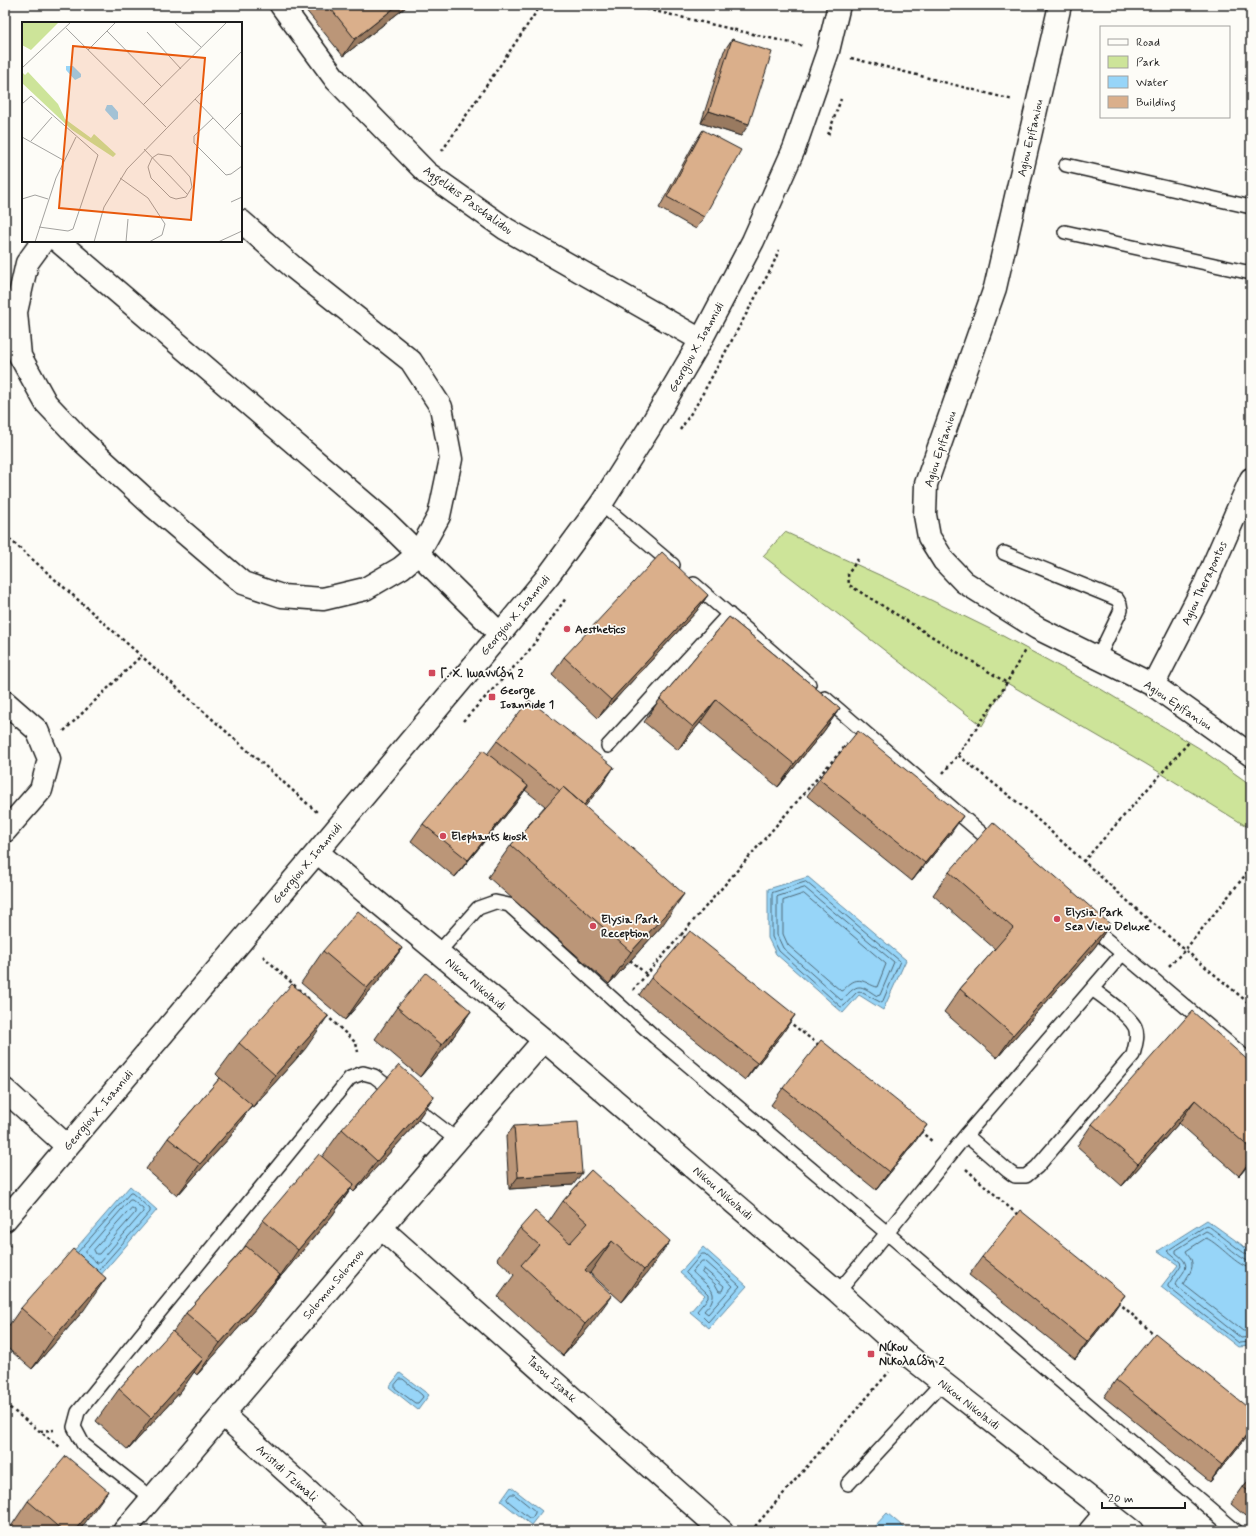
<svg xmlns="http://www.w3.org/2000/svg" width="1256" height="1536" font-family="Mynerve,sans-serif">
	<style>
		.green { fill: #cde499; stroke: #74805a }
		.water { fill: #97d5f8; stroke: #668ba0 }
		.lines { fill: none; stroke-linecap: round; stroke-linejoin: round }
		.shore { stroke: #4d6674; stroke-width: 1 }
		.lane-casing { stroke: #1c1c1c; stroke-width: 16 }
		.street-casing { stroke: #1c1c1c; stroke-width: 25 }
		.secondary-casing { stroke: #1c1c1c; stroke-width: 25 }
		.path { stroke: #1c1c1c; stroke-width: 2.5; stroke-dasharray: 3 3; stroke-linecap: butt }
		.lane { stroke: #fdfcf7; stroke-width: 13 }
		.street { stroke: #fdfcf7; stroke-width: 22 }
		.secondary { stroke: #fdfcf7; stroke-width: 22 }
		.wall { fill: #bb9678; stroke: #1c1c1c }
		.shaded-wall { fill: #997a61; stroke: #1c1c1c }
		.building { fill: #daaf8b; stroke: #1c1c1c }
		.poi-dot { fill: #d1495b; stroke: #fdfcf7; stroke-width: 1.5 }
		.labels { text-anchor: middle; stroke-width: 3.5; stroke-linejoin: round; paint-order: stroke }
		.street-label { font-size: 12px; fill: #1c1c1c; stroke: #fdfcf7 }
		.poi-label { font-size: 12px; font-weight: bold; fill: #1c1c1c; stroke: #fdfcf7; text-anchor: start }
		.inset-road { fill: none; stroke: #a3a29f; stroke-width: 1 }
		.view { fill: #e8590c; fill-opacity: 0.15; stroke: #e8590c; stroke-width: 2 }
		.inset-edge { fill: none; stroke: #1c1c1c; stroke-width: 2 }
	</style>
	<rect width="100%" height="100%" fill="#fdfcf7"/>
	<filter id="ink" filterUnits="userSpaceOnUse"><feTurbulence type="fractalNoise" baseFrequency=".025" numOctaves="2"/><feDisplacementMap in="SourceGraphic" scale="8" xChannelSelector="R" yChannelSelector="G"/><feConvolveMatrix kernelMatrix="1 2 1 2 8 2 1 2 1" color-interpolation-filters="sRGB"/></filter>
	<g filter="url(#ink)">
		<!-- green -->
		<path class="green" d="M785,532L886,578L990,629L1099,688L1199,748L1251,785V829L1146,764L1007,683L982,726L763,556Z"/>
		<!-- water -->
		<path class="water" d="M808,877L906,960L883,1010L859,995L843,1013L776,954L768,938V889Z
			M130,1186L157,1210L99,1277L72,1253Z
			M1207,1220L1242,1245L1251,1254V1346L1238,1347L1161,1287L1178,1265L1158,1251Z
			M703,1247L747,1286L709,1328L690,1312L705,1295L680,1273Z
			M400,1373L429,1395L418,1410L389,1387Z
			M511,1487L542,1511L531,1525L501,1501Z
			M887,1513L908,1531H876L873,1528Z"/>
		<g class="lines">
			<!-- shore -->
			<path class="shore" d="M806,882L900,961L882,1003L859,991L856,993L844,1006L841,1007L779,951L772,937V893Z
				M805,888L894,962L880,995L877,996C859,984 858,983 843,999L841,1000L783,948L777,935V897Z
				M804,894L886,964L877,987C868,985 861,976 851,983C847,985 845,990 841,991L788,945L783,934V901Z
				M130,1200H132L143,1209V1212L99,1263H97L86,1253V1251Z
				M132,1208L135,1210V1213L99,1254H96L94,1250Z
				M78,1252L130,1193H132L150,1209V1212L99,1270
				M702,1254H705L740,1286L708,1322L697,1311L708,1298V1294L686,1273Z
				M1251,1257C1246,1256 1215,1230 1207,1225L1167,1251L1180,1262L1181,1265L1168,1285V1287L1239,1343L1251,1342
				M702,1261H705L733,1286L708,1314L704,1311C707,1307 711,1304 712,1300C718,1289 699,1280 693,1272Z
				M1251,1262C1241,1261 1218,1236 1206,1231L1176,1250V1253C1194,1267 1183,1270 1175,1285L1241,1338L1251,1337
				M1251,1268C1237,1267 1220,1244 1206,1238L1186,1251C1187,1254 1190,1256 1191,1259C1195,1270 1187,1276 1183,1284L1243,1331H1251
				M704,1269L724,1286L722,1291H719L715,1284L702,1273Z
				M400,1379H403L422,1395L423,1397L418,1403H415L395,1388V1385Z
				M511,1494H514L535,1511V1513L532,1518H529L508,1501L507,1499Z"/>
			<defs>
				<path id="lane" d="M1066,165L1251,207
					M1065,232L1251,273
					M601,504L673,565
					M1004,553L1117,599L1120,604L1121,610L1098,658
					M694,584L809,684
					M825,698L995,845
					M608,746L729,614
					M1089,925L1251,1062
					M438,953L478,908L495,902L509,905L655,1037L887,1233L1236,1531
					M966,1135L1008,1171L1015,1176H1026L1037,1167L1133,1055C1135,1046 1139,1036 1135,1027C1129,1015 1103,997 1092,989
					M838,1292L887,1233L966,1135L1122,954
					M848,1484L942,1383
					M151,1498L83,1444L74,1427L78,1412L350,1078L363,1073L374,1076L457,1140"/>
				<path id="street" d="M281,5L336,80L427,173L506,229L701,340
					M1060,5L995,288L926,484L925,515L929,537L944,561L964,582L1037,628L1153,685L1251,755
					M43,241L27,263L16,312L20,356L46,403L81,440L154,507L243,583L282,596L323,599L365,589L401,568L418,554L439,516L451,459L441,407L411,361L294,268L241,221
					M58,241L383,519L500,634
					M1153,685L1205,584L1251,479
					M5,702L37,730L49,759L41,790L5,831
					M5,1090L67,1146
					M381,1228L722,1531
					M222,1414L352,1531
					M124,1531L381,1228L544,1040
					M1090,1531L1107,1511"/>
				<path id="secondary" d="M317,852L544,1040L838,1292L905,1353L1132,1531
					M5,1220L317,852L500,634L548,576L601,504L650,427L701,340L753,241L794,149L828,51L839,5"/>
			</defs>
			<!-- lane casing -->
			<use href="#lane" class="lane-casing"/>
			<!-- street casing -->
			<use href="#street" class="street-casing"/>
			<!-- secondary casing -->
			<use href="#secondary" class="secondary-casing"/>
			<!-- path -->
			<path class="path" d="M629,5L804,46
				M851,58L1013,100
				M828,135L841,99
				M442,151L541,5
				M680,430L697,404L772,267L779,250
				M5,535L318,813
				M858,559L848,574L849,585L1007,683
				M463,721L528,652L566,598
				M64,731L141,656
				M958,755L1001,693L1025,650
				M943,773L958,755L1027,810L1142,914L1251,1005
				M1083,862L1190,741
				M686,938L681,935L847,744
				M263,956L310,1000
				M630,960L646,974
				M1169,966L1185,950L1251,868
				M633,990L681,935
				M326,1015L356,1043L358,1052
				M788,1021L820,1046
				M920,1131L933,1142
				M966,1169L1019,1216
				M5,1250L10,1245
				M1118,1302L1156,1336
				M5,1404L60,1447
				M40,1431L54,1430
				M751,1531L889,1372"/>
			<!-- lane -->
			<use href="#lane" class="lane"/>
			<!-- street -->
			<use href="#street" class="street"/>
			<!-- secondary -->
			<use href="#secondary" class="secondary"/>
		</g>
		<!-- wall -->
		<path class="wall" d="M308,5H407L406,7L343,56L305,9Z
			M732,39L741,136L701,123L724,51Z
			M703,130L704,217L696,229L659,208L695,142Z
			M708,595L696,612L598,718L552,675L564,657Z
			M729,617L840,708L824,731L778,787L700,723L678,750L644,722L660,699Z
			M497,741L614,767L602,785L585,806L662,926L609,984L488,877L511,845L545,806L525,790L516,803L455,877L411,841L423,824L488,753Z
			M819,779L951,833L912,881L807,796Z
			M949,872L1110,924L1095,947L997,1058L944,1012L960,989L995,949L933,895Z
			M402,948L379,980L345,1020L301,983L323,951Z
			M651,978L783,1033L745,1080L639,995Z
			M397,1007L471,1011L449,1043L420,1077L375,1039Z
			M239,1043L306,1048L253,1107L251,1106L230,1137L177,1196L146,1169L168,1138L220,1078L216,1074Z
			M1251,1063V1162L1239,1176L1179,1123L1122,1186L1077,1146L1092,1124Z
			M783,1088L915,1142L876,1190L771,1105Z
			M434,1096L412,1128L354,1192L351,1189L332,1216L276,1282V1281L257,1307L197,1375L194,1372L181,1391L128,1450L96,1421L119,1389L173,1332L186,1313L243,1249L263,1220L322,1157L342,1129Z
			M514,1126L573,1185L509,1189L506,1137Z
			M591,1170L647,1273L622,1302L590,1273L589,1274V1327L563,1356L498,1297L514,1275L497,1259L520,1228L548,1223L563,1201Z
			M982,1257L1113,1312L1075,1359L969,1275Z
			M21,1308L84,1310L32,1369L5,1346V1331Z
			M1116,1380L1251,1410V1431L1210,1482L1104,1397Z
			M1251,1477V1521L1231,1504L1243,1487Z
			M28,1501L85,1523L79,1531H8Z"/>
		<!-- shaded-wall -->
		<path class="shaded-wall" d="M398,5H407L406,7L343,56L355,39Z
			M709,111L749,124L741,136L701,123Z
			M708,595L696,612L598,718L611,700Z
			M716,700L700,723L678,750L693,727Z
			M840,708L824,731L778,787L794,764Z
			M614,767L602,785L570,826L582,808Z
			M528,786L516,803L455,877L468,860Z
			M963,816L951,833L912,881L925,863Z
			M684,894L662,926L609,984L631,952Z
			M1110,924L1095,947L997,1058L1013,1035Z
			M402,948L379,980L345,1020L367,988Z
			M471,1011L449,1043L420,1077L442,1045Z
			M795,1015L783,1033L745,1080L757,1063Z
			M328,1016L306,1048L253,1107L275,1075Z
			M434,1096L412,1128L354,1192L377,1161Z
			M1195,1100L1179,1123L1122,1186L1138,1164Z
			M252,1105L230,1137L177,1196L200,1164Z
			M927,1125L915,1142L876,1190L889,1172Z
			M1251,1159V1162L1239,1176Z
			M582,1173L573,1185L509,1189L518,1177Z
			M354,1184L332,1216L276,1282L298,1250Z
			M612,1241L590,1273L562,1302L585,1270Z
			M670,1241L647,1273L622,1302L644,1270Z
			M280,1275L257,1307L197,1375L220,1343Z
			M106,1278L84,1310L32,1369L54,1337Z
			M612,1295L589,1327L563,1356L585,1324Z
			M1125,1295L1113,1312L1075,1359L1087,1342Z
			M203,1359L181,1391L128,1450L151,1418Z
			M1251,1429V1431L1248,1435L1210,1482L1222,1465Z
			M108,1491L85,1523L79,1531H74Z"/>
		<!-- building -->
		<path class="building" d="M328,5H398L355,39Z
			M732,39L772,52L749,124L709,111Z
			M703,130L741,150L704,217L667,197Z
			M662,552L708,595L611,700L564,657Z
			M729,617L840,708L794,764L716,700L693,727L660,699Z
			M529,700L614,767L584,805L563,787L560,791L497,741Z
			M858,731L963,816L925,863L819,779Z
			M483,750L528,786L468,860L423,824Z
			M563,787L684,894L631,952L511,845Z
			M993,822L1110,924L1013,1035L960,989L1013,928L949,872Z
			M358,911L402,948L367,988L323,951Z
			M690,931L795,1015L757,1063L651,978Z
			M426,973L471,1011L442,1045L397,1007Z
			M292,984L328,1016L275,1075L239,1043Z
			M1192,1011L1251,1063V1149L1195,1100L1138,1164L1092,1124Z
			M821,1040L927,1125L889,1172L783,1088Z
			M399,1065L434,1096L377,1161L342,1129Z
			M220,1078L252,1105L200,1164L168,1138Z
			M578,1122L582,1173L518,1177L514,1126Z
			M319,1154L354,1184L298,1250L263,1220Z
			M591,1170L670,1241L644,1270L612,1241L585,1270L612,1295L585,1324L521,1265L539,1245L520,1228L535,1211L570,1243L588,1223L563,1201Z
			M1020,1210L1125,1295L1087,1342L982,1257Z
			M246,1246L280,1275L220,1343L186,1313Z
			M73,1249L106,1278L54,1337L21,1308Z
			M172,1331L203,1359L151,1418L119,1389Z
			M1155,1333L1251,1410V1429L1222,1465L1116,1380Z
			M66,1456L108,1491L74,1531H63L28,1501Z
			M1251,1477V1493L1243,1487Z"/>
	</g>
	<!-- markers -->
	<g class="poi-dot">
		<circle cx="567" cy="629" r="4"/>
		<rect x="428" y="669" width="8" height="8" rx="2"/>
		<rect x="488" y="693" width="8" height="8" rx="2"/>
		<circle cx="443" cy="836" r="4"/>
		<circle cx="1057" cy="919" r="4"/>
		<circle cx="593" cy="926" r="4"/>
		<rect x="867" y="1350" width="8" height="8" rx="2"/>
	</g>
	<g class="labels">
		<!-- street labels -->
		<g class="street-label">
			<text transform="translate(1030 138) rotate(-77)" y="4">Agiou Epifaniou</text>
			<text transform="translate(468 200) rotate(36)" y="4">Aggelikis Paschalidou</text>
			<text transform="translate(696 347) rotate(-61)" y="4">Georgiou X. Ioannidi</text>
			<text transform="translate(940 449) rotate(-72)" y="4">Agiou Epifaniou</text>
			<text transform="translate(1204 583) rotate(-65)" y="4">Agiou Therapontos</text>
			<text transform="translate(515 615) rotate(-50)" y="4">Georgiou X. Ioannidi</text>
			<text transform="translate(1178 705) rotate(34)" y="4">Agiou Epifaniou</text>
			<text transform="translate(307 863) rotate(-50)" y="4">Georgiou X. Ioannidi</text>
			<text transform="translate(476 984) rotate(40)" y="4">Nikou Nikolaidi</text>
			<text transform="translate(98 1110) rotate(-50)" y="4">Georgiou X. Ioannidi</text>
			<text transform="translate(723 1193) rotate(41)" y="4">Nikou Nikolaidi</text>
			<text transform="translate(333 1284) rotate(-50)" y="4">Solomou Solomou</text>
			<text transform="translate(552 1379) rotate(42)" y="4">Tasou Isaak</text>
			<text transform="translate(969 1404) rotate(38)" y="4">Nikou Nikolaidi</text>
			<text transform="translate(287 1473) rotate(42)" y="4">Aristidi Tzimali</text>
		</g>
		<!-- poi labels -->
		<g class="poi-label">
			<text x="575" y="633">Aesthetics</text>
			<text x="440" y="677">Γ. Χ. Ιωαννίδη 2</text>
			<text x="500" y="694">George<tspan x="500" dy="14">Ioannide 1</tspan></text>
			<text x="451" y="840">Elephants kiosk</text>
			<text x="1065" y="916">Elysia Park<tspan x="1065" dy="14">Sea View Deluxe</tspan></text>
			<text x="601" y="923">Elysia Park<tspan x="601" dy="14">Reception</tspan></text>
			<text x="879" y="1351">Νίκου<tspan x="879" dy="14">Νικολαίδη 2</tspan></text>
		</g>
	</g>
	<!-- overview -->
	<g transform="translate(22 22)">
		<rect width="220" height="220" fill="#fdfcf7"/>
		<path d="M0,0H37L9,28L0,23ZM0,50L3,53L6,50L36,82L43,97L69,116L72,112L94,132L91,135L50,108L0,61Z" fill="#cde499"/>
		<path d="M44,44H51L59,52V55L53,58L44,48ZM85,83H90L96,90V97L92,98L83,88Z" fill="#97d5f8"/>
		<path class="inset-road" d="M152,0L179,25M44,6L144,105M85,9L140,65M125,10L159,47M66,28L94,0M0,46L49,0M173,77L220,126M0,82L9,74L76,133L51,207L46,209L17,205M121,83L205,0M191,96L172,114V121L204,153L209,152L220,144M203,107L220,90M0,115L41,138M9,119L30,95M122,127L166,173M136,132L149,134L168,155L170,165L164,175L154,177L148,175L129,156L126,145L130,136ZM98,156L126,176L143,202L140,213L127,220M0,177L13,173L26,177M209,180L220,175M13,220L34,156L54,115M72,220L82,185L105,147L220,29M104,220L106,197M196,220L220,209"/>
		<path class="view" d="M51,24L183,36L169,198L37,186Z"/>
		<rect width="220" height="220" class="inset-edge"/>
	</g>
	<!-- margin -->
	<rect width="1256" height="1536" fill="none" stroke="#fdfcf7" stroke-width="20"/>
	<rect x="10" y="10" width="1236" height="1516" fill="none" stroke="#1c1c1c" stroke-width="1.5" filter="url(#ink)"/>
	<!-- legend -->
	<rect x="1100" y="26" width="130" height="92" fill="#fdfcf7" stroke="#a3a29f"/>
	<rect x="1108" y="39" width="20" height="6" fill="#fdfcf7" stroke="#a3a29f"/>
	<text x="1136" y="46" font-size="12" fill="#1c1c1c">Road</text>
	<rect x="1108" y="56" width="20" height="12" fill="#cde499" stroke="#a3a29f"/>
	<text x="1136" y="66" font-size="12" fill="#1c1c1c">Park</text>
	<rect x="1108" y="76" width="20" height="12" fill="#97d5f8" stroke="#a3a29f"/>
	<text x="1136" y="86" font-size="12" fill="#1c1c1c">Water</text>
	<rect x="1108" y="96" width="20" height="12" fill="#daaf8b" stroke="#a3a29f"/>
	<text x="1136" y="106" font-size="12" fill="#1c1c1c">Building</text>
	<!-- scale -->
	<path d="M1102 1502v6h83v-6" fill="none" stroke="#1c1c1c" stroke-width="2"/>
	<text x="1108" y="1502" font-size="12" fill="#1c1c1c" stroke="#fdfcf7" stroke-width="3" paint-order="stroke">20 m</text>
</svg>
